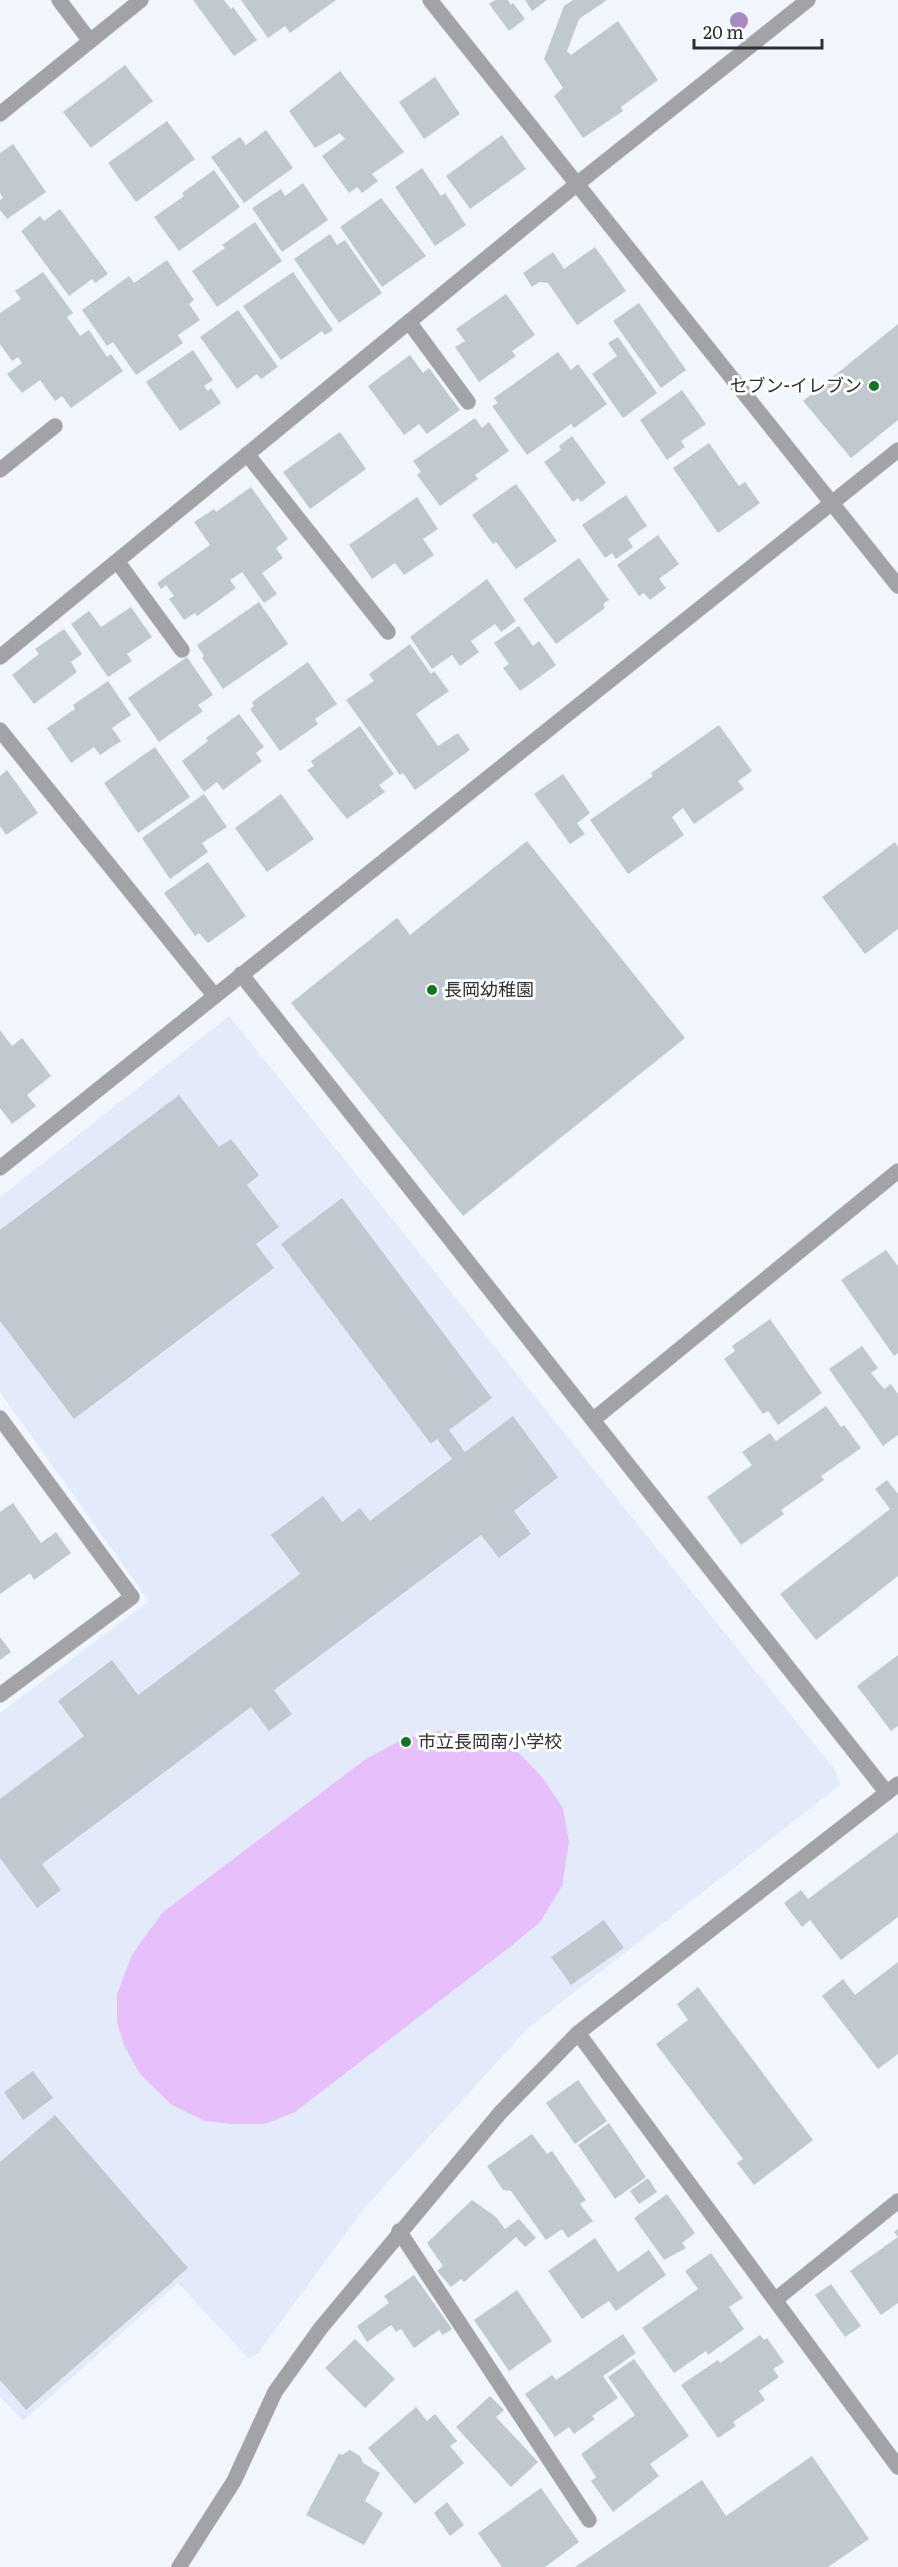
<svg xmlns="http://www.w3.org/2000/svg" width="898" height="2567" font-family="Literata,'Noto Sans JP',serif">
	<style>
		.built { fill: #e3eafa }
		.green { fill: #e6bffb }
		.building { fill: #c1c9d0 }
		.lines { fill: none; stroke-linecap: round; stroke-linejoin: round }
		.lane-casing { stroke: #ced2da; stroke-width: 16 }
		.street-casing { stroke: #ced2da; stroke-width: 16 }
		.lane { stroke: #a3a3a7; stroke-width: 15 }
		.street { stroke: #a3a3a7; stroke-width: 15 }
		.tree { fill: #a78bbc }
		.poi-dot { fill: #147424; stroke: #fff; stroke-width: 2 }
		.labels { text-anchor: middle; stroke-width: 6; stroke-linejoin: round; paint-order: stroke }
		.poi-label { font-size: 18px; fill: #2f3034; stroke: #fff; text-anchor: start }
	</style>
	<rect width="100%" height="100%" fill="#f1f6ff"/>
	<!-- built -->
	<path class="built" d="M229,1016L835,1770L840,1785L527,2029L365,2207L258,2353L249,2359L178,2283L23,2421L0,2397V1713L149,1601L0,1392V1197Z"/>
	<!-- green -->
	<path class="green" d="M443,1730L485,1735L516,1750L541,1776L563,1808L569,1842L562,1886L540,1922L515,1943L295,2112L265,2124H232L205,2121L172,2105L140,2074L124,2045L117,2022V1994L132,1955L162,1913L366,1759L401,1740Z"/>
	<!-- building -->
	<path class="building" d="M193,0H224L231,9L233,7L257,40L234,56Z
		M241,0H336L290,33L285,26L268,38Z
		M495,0H508L511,5L513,3L525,19L509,31L489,4Z
		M525,0H547L532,11Z
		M573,0H607L579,19L567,51L571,55L618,21L658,80L621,107L623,111L583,138L554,96L563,88L544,59L564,6Z
		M125,65L153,101L91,148L63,112Z
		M340,71L404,152L372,174L378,181L362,193L357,187L349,193L322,156L345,139L340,133L315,148L289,111Z
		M435,77L460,114L424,139L399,102Z
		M167,121L195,159L136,202L108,163Z
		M266,130L293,168L244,203L211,157L240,137L246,145Z
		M502,135L526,169L470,209L446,176Z
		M13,144L46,192L7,219L0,210V200L3,198L0,193V153Z
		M422,168L441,196L445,193L466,225L435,246L395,187Z
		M214,170L240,207L179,251L154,217L184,196L182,193Z
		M303,183L328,220L282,252L252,208L281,189L285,196Z
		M381,198L426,256L382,287L340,227Z
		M60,209L108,274L95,283L92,279L69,296L21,231L40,216L44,221Z
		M255,222L282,261L217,307L192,271L225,248L222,245Z
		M330,234L337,245L345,240L382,293L339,323L294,259Z
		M595,247L626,291L577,325L548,283L539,282L532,287L523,273L553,252L564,269Z
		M167,260L194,300L189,304L200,320L178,335L183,343L136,375L113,342L107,346L82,310L129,276L134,283Z
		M43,272L73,313L67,317L80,336L89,330L107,357L111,354L123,371L71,408L62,396L55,401L40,380L22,393L7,374L22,363L18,357L12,361L0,344V313L21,299L15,291Z
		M293,272L333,330L325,335L322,331L281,360L243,306Z
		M506,294L535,335L512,351L516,356L479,382L455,347L465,341L456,329Z
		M639,303L686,370L661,388L613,321Z
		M238,310L278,367L261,379L257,374L237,389L200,337Z
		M898,324V420L851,458L803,401Z
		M618,337L657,393L623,418L592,374L617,356L608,343Z
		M193,350L213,380L204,386L208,391L211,388L221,403L180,431L146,382Z
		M558,352L571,370L578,364L607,404L574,428L571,424L527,455L492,406L498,403L494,398Z
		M410,355L423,373L429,368L460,410L427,434L419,424L404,435L368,386Z
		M682,390L706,424L681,441L685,447L667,460L640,420Z
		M475,418L482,428L489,422L509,451L475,475L478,479L440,506L417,475L421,472L413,461Z
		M340,432L366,469L310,509L283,472Z
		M572,436L606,483L581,502L578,498L573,502L544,462L561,450L559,446Z
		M709,443L739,486L745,482L760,503L718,533L673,468Z
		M516,484L557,541L516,569L496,542L493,544L472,515Z
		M251,487L288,539L276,548L283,558L262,573L277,594L264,603L242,572L230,580L236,588L197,616L195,613L184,620L169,599L174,596L166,585L161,589L157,583L210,545L194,522L214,509L216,512Z
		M626,495L647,526L628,539L633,547L616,559L612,553L605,558L582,525Z
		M417,497L438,529L423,539L434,555L404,575L395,563L372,579L349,545Z
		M658,535L679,564L659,579L666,588L650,600L644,593L639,596L617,565Z
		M579,558L609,600L603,604L605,608L556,644L523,599Z
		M487,579L516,621L501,632L495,624L471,641L479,652L460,666L452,655L432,669L410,637Z
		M259,602L288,644L223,689L202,658L204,656L197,645Z
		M131,607L152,637L127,654L132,661L108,677L71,624L89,611L101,627Z
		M519,626L533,646L539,641L556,665L520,691L503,668L509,664L494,643Z
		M64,629L82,654L71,662L77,672L34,704L12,675L39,654L35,649Z
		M410,644L431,674L434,671L449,691L416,714L438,746L458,733L470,750L415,790L403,773L400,775L346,700L374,681L369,674Z
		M187,657L213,695L198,705L203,711L159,742L128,698Z
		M308,662L337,704L315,719L318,724L280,751L250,709L254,706L252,702Z
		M108,681L131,715L112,728L121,741L100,755L94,747L71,763L47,728L75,709L73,705Z
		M239,714L264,747L256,753L262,761L223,790L217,782L204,792L182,761L208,741L206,738Z
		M719,725L752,771L738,781L744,789L694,824L683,808L672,817L684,835L628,874L590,820L653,776L651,773Z
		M360,726L394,774L379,785L385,792L347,819L307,770L314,766L311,761Z
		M155,747L190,797L138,833L104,783Z
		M7,770L38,813L6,835L0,826V776Z
		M563,774L590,813L577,823L585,834L570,844L534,794Z
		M204,794L227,827L202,843L208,852L170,879L142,838Z
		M281,794L314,839L267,872L235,828Z
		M527,841L685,1038L463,1216L291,1003L397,918L410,935Z
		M895,842L898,847V929L865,954L822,897Z
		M208,862L246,916L208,943L199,933L195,936L164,893Z
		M0,1030L12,1046L22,1038L51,1076L27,1095L36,1106L12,1124L0,1108Z
		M179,1095L219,1147L231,1139L259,1175L247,1185L279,1227L256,1244L274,1268L74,1419L0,1321V1230Z
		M342,1198L492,1398L449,1430L465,1452L513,1416L558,1477L514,1511L531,1534L499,1558L481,1535L274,1690L292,1714L269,1731L251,1707L42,1864L61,1890L37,1908L0,1858V1799L84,1736L58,1701L112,1660L138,1695L300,1574L271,1535L323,1496L342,1522L360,1508L370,1521L452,1459L437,1439L431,1444L281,1244Z
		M886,1250L898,1266V1353L894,1356L841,1280Z
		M770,1319L822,1393L778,1425L768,1411L763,1414L724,1359L735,1351L732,1346Z
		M862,1346L878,1368L871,1373L884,1389L891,1384L898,1394V1435L883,1446L829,1369Z
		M826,1406L841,1427L844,1425L861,1448L821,1476L824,1480L781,1510L784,1514L741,1545L707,1497L752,1465L742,1452L770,1433L776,1441Z
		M887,1480L898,1494V1576L816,1640L780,1594L890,1509L875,1489Z
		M13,1503L41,1543L56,1532L71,1553L34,1580L30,1573L0,1594V1512Z
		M0,1637L11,1652L0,1660Z
		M898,1655V1726L891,1731L857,1686Z
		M898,1832V1917L841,1960L810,1920L802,1927L784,1903L801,1890L808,1899Z
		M604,1920L624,1948L571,1985L551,1957Z
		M898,1962V2054L878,2069L822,1996L843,1979L855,1995Z
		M698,1987L813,2140L754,2185L737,2163L743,2159L656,2044L688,2020L677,2004Z
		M33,2071L53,2098L23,2120L4,2092Z
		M578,2080L607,2121L575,2144L546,2103Z
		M55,2115L188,2268L26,2410L0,2380V2162Z
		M609,2123L646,2177L615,2199L578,2145Z
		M532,2134L547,2154L552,2151L586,2200L580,2204L593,2221L568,2238L562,2229L546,2240L511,2191L503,2190L487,2166Z
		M648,2178L657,2192L639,2204L630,2191Z
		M667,2194L695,2233L682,2243L686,2248L664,2260L634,2218Z
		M472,2200L496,2217L505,2229L519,2219L536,2238L525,2247L516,2237L464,2282L461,2279L451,2287L437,2271L443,2266L427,2243Z
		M898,2229V2303L881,2315L850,2271L898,2237L894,2232Z
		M595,2238L618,2272L649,2250L666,2275L616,2311L609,2301L582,2319L548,2271Z
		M711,2253L743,2298L729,2307L744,2329L708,2355L706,2351L674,2373L642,2328L698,2289L685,2271Z
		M414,2275L452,2329L443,2335L439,2330L414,2348L401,2329L396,2332L391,2325L367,2342L357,2326L389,2303L384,2296Z
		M831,2284L861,2326L845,2337L815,2295Z
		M517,2290L552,2341L509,2371L474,2320Z
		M623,2334L636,2353L603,2376L618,2398L592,2416L595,2419L574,2434L569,2427L555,2437L525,2394L552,2375L556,2380Z
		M760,2335L764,2340L767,2338L784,2362L773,2369L779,2377L759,2391L765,2400L733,2422L736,2426L718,2438L681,2385L718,2360L720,2363Z
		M355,2339L395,2379L365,2408L325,2368Z
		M634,2359L689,2436L650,2464L659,2476L613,2512L591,2481L596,2477L581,2454L635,2415L608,2377Z
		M490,2396L504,2410L496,2417L538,2462L511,2487L456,2427Z
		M416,2407L427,2421L435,2414L457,2441L450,2446L464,2463L415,2504L368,2448Z
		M350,2450L360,2456L363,2463L380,2473L365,2501L383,2513L364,2545L306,2515L339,2453L342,2455Z
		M812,2456L869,2539L828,2567H575L702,2480L726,2516Z
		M541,2488L579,2542L545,2567H502L478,2533Z
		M447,2502L464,2525L450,2536L434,2513Z"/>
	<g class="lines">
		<defs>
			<path id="lane" d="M409,322L468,402
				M247,454L388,632
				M0,470L55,426
				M117,561L182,650
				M399,2231L589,2520"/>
			<path id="street" d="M59,0L90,41
				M430,0L898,586
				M0,114L141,0
				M0,657L577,184L808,0
				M0,730L214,995
				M241,974L887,1793
				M0,1168L898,450
				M0,1418L132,1597L0,1695
				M594,1419L898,1171
				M578,2033L898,2467
				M775,2300L898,2201
				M179,2567L234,2481L275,2392L320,2329L500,2113L578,2033L898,1784"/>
		</defs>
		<!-- lane casing -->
		<use href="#lane" class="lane-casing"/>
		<!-- street casing -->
		<use href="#street" class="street-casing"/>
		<!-- lane -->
		<use href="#lane" class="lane"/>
		<!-- street -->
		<use href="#street" class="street"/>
	</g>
	<!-- trees -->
	<circle class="tree" cx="739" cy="21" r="9"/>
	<!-- markers -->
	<g class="poi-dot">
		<circle cx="874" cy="386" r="6"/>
		<circle cx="432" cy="990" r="6"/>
		<circle cx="406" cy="1742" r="6"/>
	</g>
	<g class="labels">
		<!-- poi labels -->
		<g class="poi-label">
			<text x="862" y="392" text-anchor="end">セブン-イレブン</text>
			<text x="444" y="996">長岡幼稚園</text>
			<text x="418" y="1748">市立長岡南小学校</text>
		</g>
	</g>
	<!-- scale -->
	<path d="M694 39v9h128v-9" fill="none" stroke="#2f3034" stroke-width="3"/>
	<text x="703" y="39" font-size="18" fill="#2f3034" stroke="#ffffff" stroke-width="4.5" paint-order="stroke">20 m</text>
</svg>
